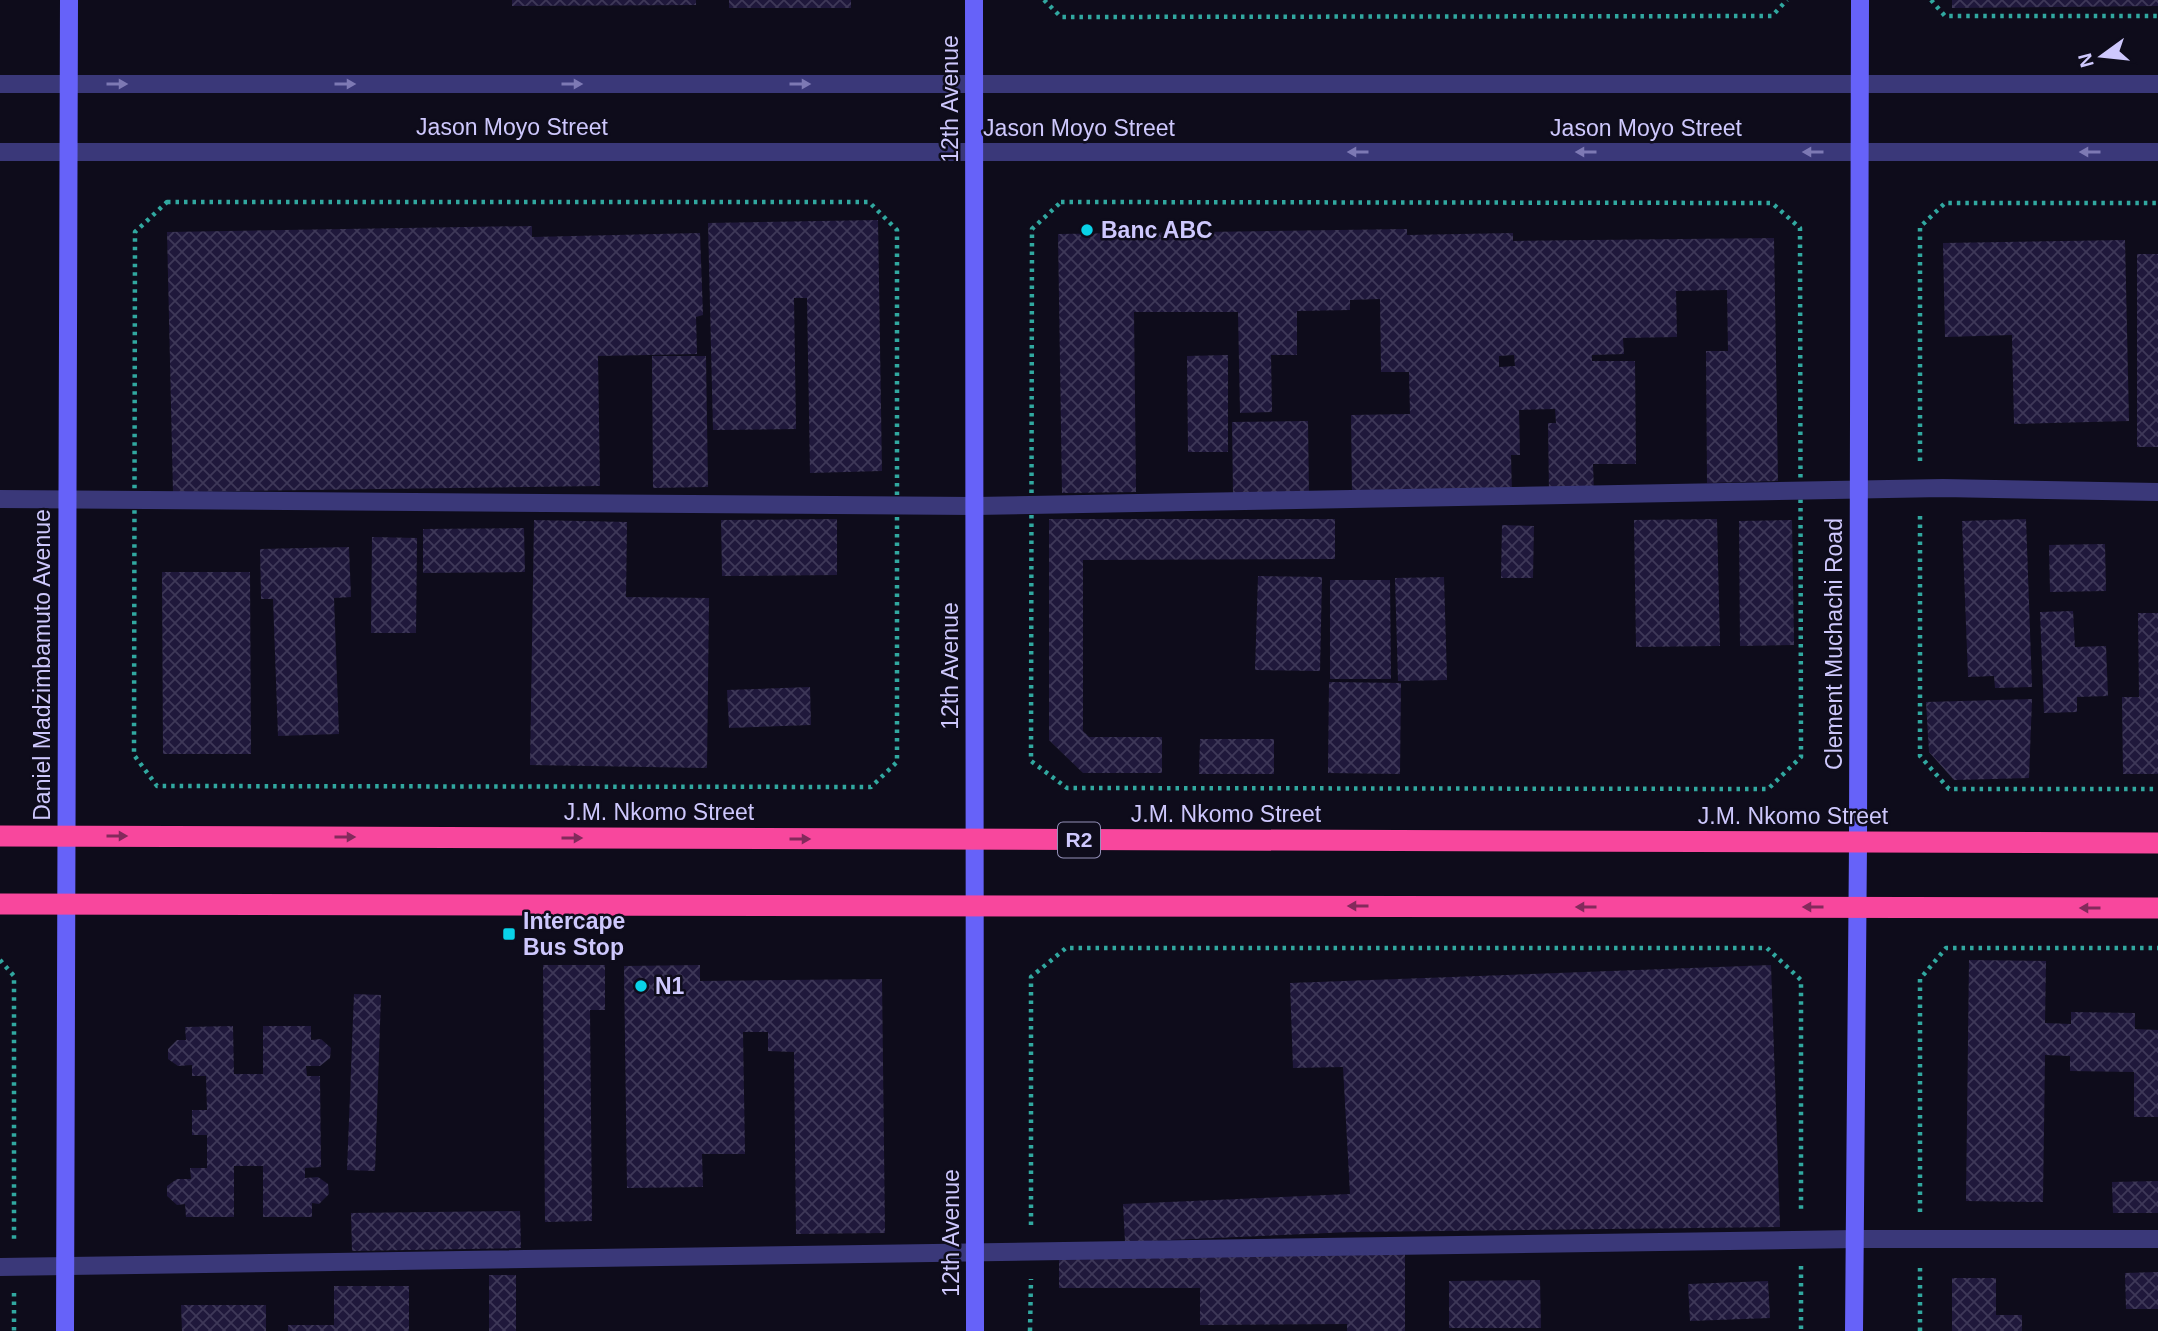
<svg xmlns="http://www.w3.org/2000/svg" width="2158" height="1331" font-family="Helvetica,sans-serif">
	<style>
		.building { fill: url(#building-cross-hatch); fill-rule: evenodd }
		.lines { fill: none; stroke-linecap: round; stroke-linejoin: round }
		.path { stroke: #31a8a0; stroke-width: 4.5; stroke-dasharray: 3.5 5; stroke-linecap: butt }
		.lane { stroke: #3a3879; stroke-width: 18 }
		.street { stroke: #3a3879; stroke-width: 18 }
		.secondary { stroke: #6662f9; stroke-width: 18 }
		.highway { stroke: #f8479d; stroke-width: 21 }
		.oneway { fill: #7d79b4 }
		.oneway2 { fill: #832a5c }
		.poi-dot { fill: #09d2e8; stroke: #0e0c1b; stroke-width: 2.5 }
		.labels { text-anchor: middle; stroke-width: 5; stroke-linejoin: round; paint-order: stroke }
		.shield { fill: #0e0c1b; stroke: #9490b9; stroke-width: 2 }
		.shield-label { font-size: 21px; font-weight: bold; fill: #cec8fd }
		.street-label { font-size: 23px; fill: #cec8fd; stroke: #0e0c1b }
		.poi-label { font-size: 23px; font-weight: bold; fill: #cec8fd; stroke: #0e0c1b; text-anchor: start }
	</style>
	<defs>
		<pattern id="building-cross-hatch" width="8" height="8" patternUnits="userSpaceOnUse" patternTransform="scale(1.75)"><rect width="8" height="8" fill="#1f183b"/><path d="M0 0l8 8M0 8l8-8" fill="none" stroke="#3e3858"/></pattern>
	</defs>
	<rect width="100%" height="100%" fill="#0e0c1b"/>
	<!-- building -->
	<path class="building" d="M512,0H696V5L512,6Z
		M729,0H851V8H729Z
		M1952,0H2158V6L1952,8Z
		M878,220L882,471L810,473L807,298H794L796,429L713,430L708,223Z
		M532,226V237L700,233L703,315L696,317L697,354L598,356L600,486L173,492L167,232Z
		M1407,229V235L1513,233V241L1774,238L1778,481L1707,483L1706,351H1728L1727,290L1676,291L1677,337L1623,338L1624,354L1592,355V361H1635L1636,464H1593L1594,492H1549L1548,423H1556L1555,409L1519,410L1520,455H1511L1512,493L1352,495L1351,415L1410,414L1409,372H1381L1380,299L1350,300V310L1297,311V355H1271L1272,412L1240,413L1238,312H1134L1136,492L1062,493L1058,234ZM1514,355L1515,366L1499,367V356Z
		M2125,240L2129,421L2014,424L2012,335L1945,337L1943,243Z
		M2137,254H2158V447H2137Z
		M1228,355V452H1188L1187,356Z
		M652,356H706L708,487L653,488Z
		M1308,421L1309,494L1233,495L1232,422Z
		M837,519V575L722,576L721,520Z
		M1049,519H1335V559L1083,560V731L1089,737H1162V773H1083L1049,740Z
		M1717,519L1720,646L1636,647L1634,520Z
		M2026,519L2032,687L1995,688L1994,676L1968,677L1962,521Z
		M534,520L627,522L626,597L709,598L707,768L530,765Z
		M1792,520L1794,645L1740,646L1739,521Z
		M1502,525L1534,526L1533,578H1501Z
		M524,528L525,572L423,573V529Z
		M372,537L417,538L416,633H371Z
		M2105,544L2106,591L2050,592L2049,545Z
		M349,547L351,597L334,598L339,734L278,736L273,599H261L260,549Z
		M162,572H250L251,754H163Z
		M1258,576L1322,577L1320,671L1255,670Z
		M1444,577L1447,680L1398,681L1395,578Z
		M1330,580H1390L1391,679H1330Z
		M2073,611L2075,647L2106,646L2108,696L2077,697V712L2044,713L2040,612Z
		M2138,613H2158V774H2123L2122,697H2139Z
		M1329,682L1401,683L1400,774L1328,773Z
		M810,687L811,725L729,728L727,690Z
		M2032,699L2029,778L1954,780L1929,752L1926,702Z
		M1200,739H1274V774H1199Z
		M1969,960L2046,961L2045,1023L2071,1024V1012L2135,1013V1029L2158,1030V1117H2134V1072L2070,1071V1056L2045,1055L2043,1202L1966,1201Z
		M543,965H605V1010H590L592,1221L545,1222Z
		M700,965V981L882,979L885,1233L796,1234L794,1052L768,1051V1032H743L745,1154H702L703,1187L627,1188L624,966Z
		M1771,965L1780,1227L1351,1232L1125,1242L1123,1204L1350,1194L1343,1067L1293,1068L1290,983Z
		M354,994L381,995L375,1171L347,1170Z
		M233,1026L234,1074H263V1026H311V1040L321,1039L331,1048L330,1058L320,1066H306L307,1076H320L321,1167L305,1168V1178L318,1177L328,1184L329,1194L319,1204L312,1203V1217H263V1166H234V1217H186L185,1204L177,1205L167,1196V1186L177,1179H191L190,1168H207V1135H192V1110H207L206,1076H192V1065L178,1066L168,1059V1049L177,1040H186L185,1027Z
		M2158,1181V1213H2113L2112,1182Z
		M520,1211L521,1248L352,1251L351,1213Z
		M1405,1254V1331H1347V1324L1200,1325V1288H1059V1255Z
		M2158,1272V1309H2126L2125,1273Z
		M489,1275H516V1331H489Z
		M1952,1278H1996V1315H2022V1331H1952Z
		M1540,1280L1541,1328H1449V1281Z
		M1768,1281L1770,1318L1690,1321L1688,1284Z
		M334,1286H409V1331H288V1325H334Z
		M181,1305H266V1331H182Z"/>
	<g class="lines">
		<!-- path -->
		<path class="path" d="M1044,0L1061,17L1772,16L1787,0
			M1931,0L1945,16H2158
			M167,202H869L897,230V762L871,787L157,786L134,755L135,232Z
			M1061,202L1772,203L1800,228L1801,757L1768,789L1067,788L1031,761L1032,229Z
			M1920,461V227L1945,203H2158
			M1920,516V756L1949,789H2158
			M0,960L14,976V1239
			M1920,1212V979L1946,948H2158
			M1031,1225V977L1066,948H1767L1801,980V1211
			M1801,1266V1331
			M14,1293V1331
			M1030,1331L1031,1279
			M1920,1331V1266"/>
		<!-- lane -->
		<path class="lane" d="M0,499L975,506L1943,488L2158,492
			M0,1267L1855,1239H2158"/>
		<!-- street -->
		<path class="street" d="M0,84H2158
			M0,152H2158"/>
		<!-- secondary -->
		<path class="secondary" d="M974,0L975,1331
			M65,1331L69,0
			M1854,1331L1858,843L1860,0"/>
		<!-- highway -->
		<path class="highway" d="M0,836L2158,843
			M0,904L2158,908"/>
	</g>
	<!-- one-way arrows -->
	<defs><path id="oneway-solid" d="M-6-.8H1V-3.2L6.5 0L1 3.2V.8H-6Z" transform="scale(1.75)"/></defs>
	<g class="oneway">
		<use href="#oneway-solid" transform="translate(117 84)"/>
		<use href="#oneway-solid" transform="translate(345 84)"/>
		<use href="#oneway-solid" transform="translate(572 84)"/>
		<use href="#oneway-solid" transform="translate(800 84)"/>
		<use href="#oneway-solid" transform="translate(1358 152) rotate(-180)"/>
		<use href="#oneway-solid" transform="translate(1586 152) rotate(-180)"/>
		<use href="#oneway-solid" transform="translate(1813 152) rotate(-180)"/>
		<use href="#oneway-solid" transform="translate(2090 152) rotate(-180)"/>
	</g>
	<g class="oneway2">
		<use href="#oneway-solid" transform="translate(117 836)"/>
		<use href="#oneway-solid" transform="translate(345 837)"/>
		<use href="#oneway-solid" transform="translate(572 838)"/>
		<use href="#oneway-solid" transform="translate(800 839)"/>
		<use href="#oneway-solid" transform="translate(1358 906) rotate(-180)"/>
		<use href="#oneway-solid" transform="translate(1586 907) rotate(-180)"/>
		<use href="#oneway-solid" transform="translate(1813 907) rotate(180)"/>
		<use href="#oneway-solid" transform="translate(2090 908) rotate(-180)"/>
	</g>
	<!-- markers -->
	<g class="poi-dot">
		<circle cx="1087" cy="230" r="7"/>
		<rect x="502" y="927" width="14" height="14" rx="3.5"/>
		<circle cx="641" cy="986" r="7"/>
	</g>
	<g class="labels">
		<!-- shield labels -->
		<rect class="shield" x="1058" y="822.5" width="42" height="35" rx="5"/>
		<g class="shield-label">
			<text x="1079" y="847">R2</text>
		</g>
		<!-- street labels -->
		<g class="street-label">
			<text transform="translate(950 99) rotate(-90)" y="8">12th Avenue</text>
			<text x="512" y="135">Jason Moyo Street</text>
			<text x="1079" y="136">Jason Moyo Street</text>
			<text x="1646" y="136">Jason Moyo Street</text>
			<text transform="translate(1834 644) rotate(-90)" y="8">Clement Muchachi Road</text>
			<text transform="translate(42 665) rotate(-90)" y="8">Daniel Madzimbamuto Avenue</text>
			<text transform="translate(950 666) rotate(-90)" y="8">12th Avenue</text>
			<text x="659" y="820">J.M. Nkomo Street</text>
			<text x="1226" y="822">J.M. Nkomo Street</text>
			<text x="1793" y="824">J.M. Nkomo Street</text>
			<text transform="translate(951 1233) rotate(-90)" y="8">12th Avenue</text>
		</g>
		<!-- poi labels -->
		<g class="poi-label">
			<text x="1101" y="238">Banc ABC</text>
			<text x="523" y="929">Intercape<tspan x="523" dy="26">Bus Stop</tspan></text>
			<text x="655" y="994">N1</text>
		</g>
	</g>
	<!-- north arrow -->
	<g transform="translate(2102 56) rotate(255)" stroke="#0e0c1b" stroke-width="5" paint-order="stroke">
	<path d="M0-5L12 26L0 18L-12 26Z" fill="#cec8fd"/>
	<text y="-10" font-size="19" font-weight="bold" text-anchor="middle" fill="#cec8fd">N</text>
	</g>
</svg>
